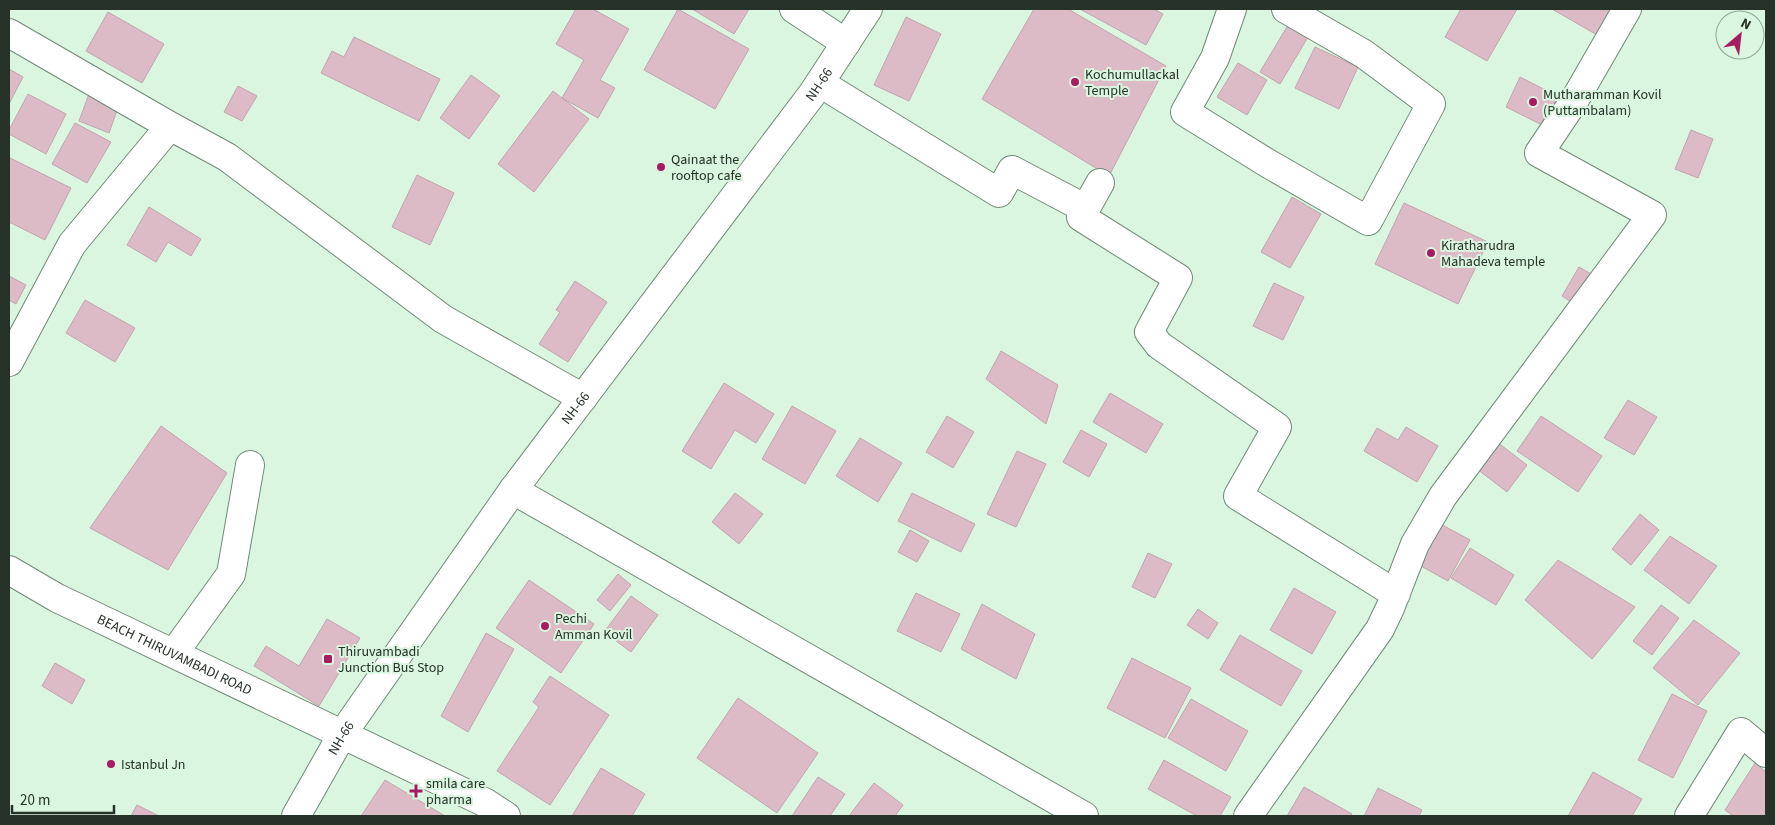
<svg xmlns="http://www.w3.org/2000/svg" width="1775" height="825" font-family="'Source Sans 3',sans-serif">
	<style>
		.building { fill: #ddbbc6; stroke: #c3a3ad }
		.lines { fill: none; stroke-linecap: round; stroke-linejoin: round }
		.street-casing { stroke: #708976; stroke-width: 30 }
		.secondary-casing { stroke: #708976; stroke-width: 30 }
		.primary-casing { stroke: #708976; stroke-width: 30 }
		.street { stroke: #fff; stroke-width: 28 }
		.secondary { stroke: #fff; stroke-width: 28 }
		.primary { stroke: #fff; stroke-width: 28 }
		.poi-dot { fill: #a71c61; stroke: #daf6e0; stroke-width: 2 }
		.labels { text-anchor: middle; stroke-width: 4; stroke-linejoin: round; paint-order: stroke }
		.poi-label { font-size: 14px; fill: #263128; stroke: #daf6e0; text-anchor: start }
		.street-label { font-size: 14px; fill: #263128; stroke: #daf6e0 }
	</style>
	<rect width="100%" height="100%" fill="#daf6e0"/>
	<!-- building -->
	<path class="building" d="M576,9H593L629,29L600,80L615,88L598,118L562,98L584,60L556,44Z
		M678,9L749,49L715,109L644,70Z
		M692,9H749L734,34Z
		M1034,9H1068L1166,66L1109,176L982,99Z
		M1080,9H1154L1163,14L1146,45Z
		M1461,9H1517L1487,61L1445,37Z
		M1552,9H1621L1604,39Z
		M108,12L164,44L142,83L86,51Z
		M906,17L941,34L909,101L874,85Z
		M1291,20L1311,32L1280,84L1260,72Z
		M354,37L440,79L419,121L321,73L332,51L344,57Z
		M1315,47L1358,67L1339,109L1295,88Z
		M1238,63L1267,80L1247,115L1217,97Z
		M9,69L23,77L9,104Z
		M471,75L500,96L469,139L440,118Z
		M1520,77L1561,98L1546,127L1506,107Z
		M238,86L257,96L242,121L224,112Z
		M553,91L589,119L534,192L498,164Z
		M28,94L66,114L46,154L9,134V130Z
		M89,94L119,105L109,133L79,121Z
		M75,123L111,142L87,183L52,164Z
		M1691,130L1713,139L1698,178L1675,169Z
		M10,158L71,188L45,240L9,222V161Z
		M417,175L454,193L430,245L392,227Z
		M1292,197L1321,214L1290,268L1261,252Z
		M1404,203L1488,242L1458,304L1375,264Z
		M149,207L201,239L191,256L168,242L156,262L127,245Z
		M1579,267L1593,275L1576,305L1562,296Z
		M9,276L26,285L16,304L9,300Z
		M575,281L607,302L568,362L539,344L560,312L556,310Z
		M1274,283L1304,297L1283,340L1253,326Z
		M85,300L135,328L115,362L66,333Z
		M1001,351L1058,385L1046,424L986,379Z
		M724,383L774,414L756,443L735,430L711,469L682,451Z
		M1110,393L1163,424L1146,453L1093,422Z
		M1628,400L1657,417L1634,455L1604,438Z
		M792,406L836,431L805,484L762,459Z
		M947,416L974,432L953,468L926,452Z
		M1541,416L1602,456L1578,492L1517,451Z
		M161,426L227,473L168,570L90,528Z
		M1406,427L1438,446L1417,482L1364,451L1377,428L1398,440Z
		M1081,430L1107,444L1089,477L1063,462Z
		M860,438L902,463L878,502L836,476Z
		M1497,442L1527,465L1507,492L1477,469Z
		M1017,451L1046,464L1016,527L987,514Z
		M735,493L763,514L739,544L712,522Z
		M912,493L975,524L961,552L898,521Z
		M1640,514L1659,530L1631,565L1612,549Z
		M1435,521L1470,540L1448,581L1412,561Z
		M910,530L929,541L917,562L898,552Z
		M1670,536L1717,566L1689,604L1644,570Z
		M1470,548L1514,575L1496,605L1451,578Z
		M1148,553L1172,564L1155,598L1132,587Z
		M1558,560L1635,607L1592,659L1525,600Z
		M618,574L631,585L610,611L597,600Z
		M529,580L594,624L561,673L496,628Z
		M1294,588L1336,612L1312,654L1270,630Z
		M916,593L960,614L941,652L897,631Z
		M631,596L658,615L631,652L604,632Z
		M982,604L1035,634L1016,679L961,649Z
		M1661,605L1679,618L1652,655L1633,641Z
		M1198,609L1218,623L1208,639L1187,625Z
		M327,619L360,638L319,706L254,666L266,646L299,666Z
		M1694,620L1740,653L1698,705L1653,668Z
		M486,633L514,649L468,732L441,716Z
		M1240,635L1302,671L1281,706L1220,670Z
		M1132,658L1191,688L1165,738L1107,708Z
		M55,663L85,680L72,704L42,686Z
		M550,676L609,715L550,805L497,771L539,707L533,702Z
		M1672,694L1707,711L1673,778L1638,760Z
		M738,698L818,753L777,813L697,758Z
		M1191,699L1248,731L1226,771L1168,738Z
		M1164,760L1231,797L1220,816H1197L1148,789Z
		M1755,763L1766,772V816H1733L1725,810Z
		M601,768L645,794L632,816H572Z
		M1593,772L1642,799L1632,816H1568Z
		M818,777L845,794L830,816H792Z
		M385,780L445,816H361Z
		M874,783L903,805L895,816H849Z
		M1304,787L1352,814L1350,816H1287Z
		M1378,788L1422,810L1419,816H1364Z
		M137,805L159,816H131Z"/>
	<g class="lines">
		<defs>
			<path id="street" d="M794,9L846,43
				M1232,9L1215,58L1185,112L1269,164L1368,221L1431,104L1364,54L1286,9
				M9,33L170,126L227,157L443,319L583,398
				M820,83L999,193L1012,170L1086,209
				M1100,183L1081,217L1178,278L1149,332L1159,345L1277,427L1238,496L1396,594
				M9,362L72,244L170,126
				M513,490L1084,816
				M174,653L231,574L250,465
				M1248,816L1380,629L1390,608L1415,544L1443,496L1652,215L1539,153L1574,101L1627,9
				M1689,816L1741,732L1766,753"/>
			<g id="secondary">
				<path id="s1" d="M9,570L57,598L486,803L506,816"/>
			</g>
			<g id="primary">
				<path id="s2" d="M296,816L343,733L513,490L813,93L868,9"/>
			</g>
		</defs>
		<!-- street casing -->
		<use href="#street" class="street-casing"/>
		<!-- secondary casing -->
		<use href="#secondary" class="secondary-casing"/>
		<!-- primary casing -->
		<use href="#primary" class="primary-casing"/>
		<!-- street -->
		<use href="#street" class="street"/>
		<!-- secondary -->
		<use href="#secondary" class="secondary"/>
		<!-- primary -->
		<use href="#primary" class="primary"/>
	</g>
	<!-- markers -->
	<g class="poi-dot">
		<circle cx="1075" cy="82" r="5"/>
		<circle cx="1533" cy="102" r="5"/>
		<circle cx="661" cy="167" r="5"/>
		<circle cx="1431" cy="253" r="5"/>
		<circle cx="545" cy="626" r="5"/>
		<rect x="323" y="654" width="10" height="10" rx="2.5"/>
		<circle cx="111" cy="764" r="5"/>
		<path d="M413.5 783.5h5v5h5v5h-5v5h-5v-5h-5v-5h5z"/>
	</g>
	<g class="labels">
		<!-- poi labels -->
		<g class="poi-label">
			<text x="1085" y="79">Kochumullackal<tspan x="1085" dy="16">Temple</tspan></text>
			<text x="1543" y="99">Mutharamman Kovil<tspan x="1543" dy="16">(Puttambalam)</tspan></text>
			<text x="671" y="164">Qainaat the<tspan x="671" dy="16">rooftop cafe</tspan></text>
			<text x="1441" y="250">Kiratharudra<tspan x="1441" dy="16">Mahadeva temple</tspan></text>
			<text x="555" y="623">Pechi<tspan x="555" dy="16">Amman Kovil</tspan></text>
			<text x="338" y="656">Thiruvambadi<tspan x="338" dy="16">Junction Bus Stop</tspan></text>
			<text x="121" y="769">Istanbul Jn</text>
			<text x="426" y="788">smila care<tspan x="426" dy="16">pharma</tspan></text>
		</g>
		<!-- street labels -->
		<g class="street-label">
			<text dy="5" stroke="none"><textPath href="#s2" startOffset="900">NH-66</textPath></text>
			<text dy="5" stroke="none"><textPath href="#s2" startOffset="495">NH-66</textPath></text>
			<text dy="5" stroke="none"><textPath href="#s1" startOffset="186">BEACH THIRUVAMBADI ROAD</textPath></text>
			<text dy="5" stroke="none"><textPath href="#s2" startOffset="90">NH-66</textPath></text>
		</g>
	</g>
	<!-- border -->
	<rect width="1775" height="825" fill="none" stroke="#263128" stroke-width="20"/>
	<!-- north arrow -->
	<g transform="translate(1740 35) rotate(28)"><circle r="24" fill="#daf6e0" stroke="#92a796"/>
	<path d="M0-4L9 19L0 12L-9 19Z" fill="#a71c61"/>
	<text y="-8" font-size="14" font-weight="bold" text-anchor="middle" fill="#263128">N</text>
	</g>
	<!-- scale -->
	<path d="M12 805v8h102v-8" fill="none" stroke="#263128" stroke-width="2.5"/>
	<text x="20" y="805" font-size="15" fill="#263128" stroke="#daf6e0" stroke-width="4" paint-order="stroke">20 m</text>
</svg>
